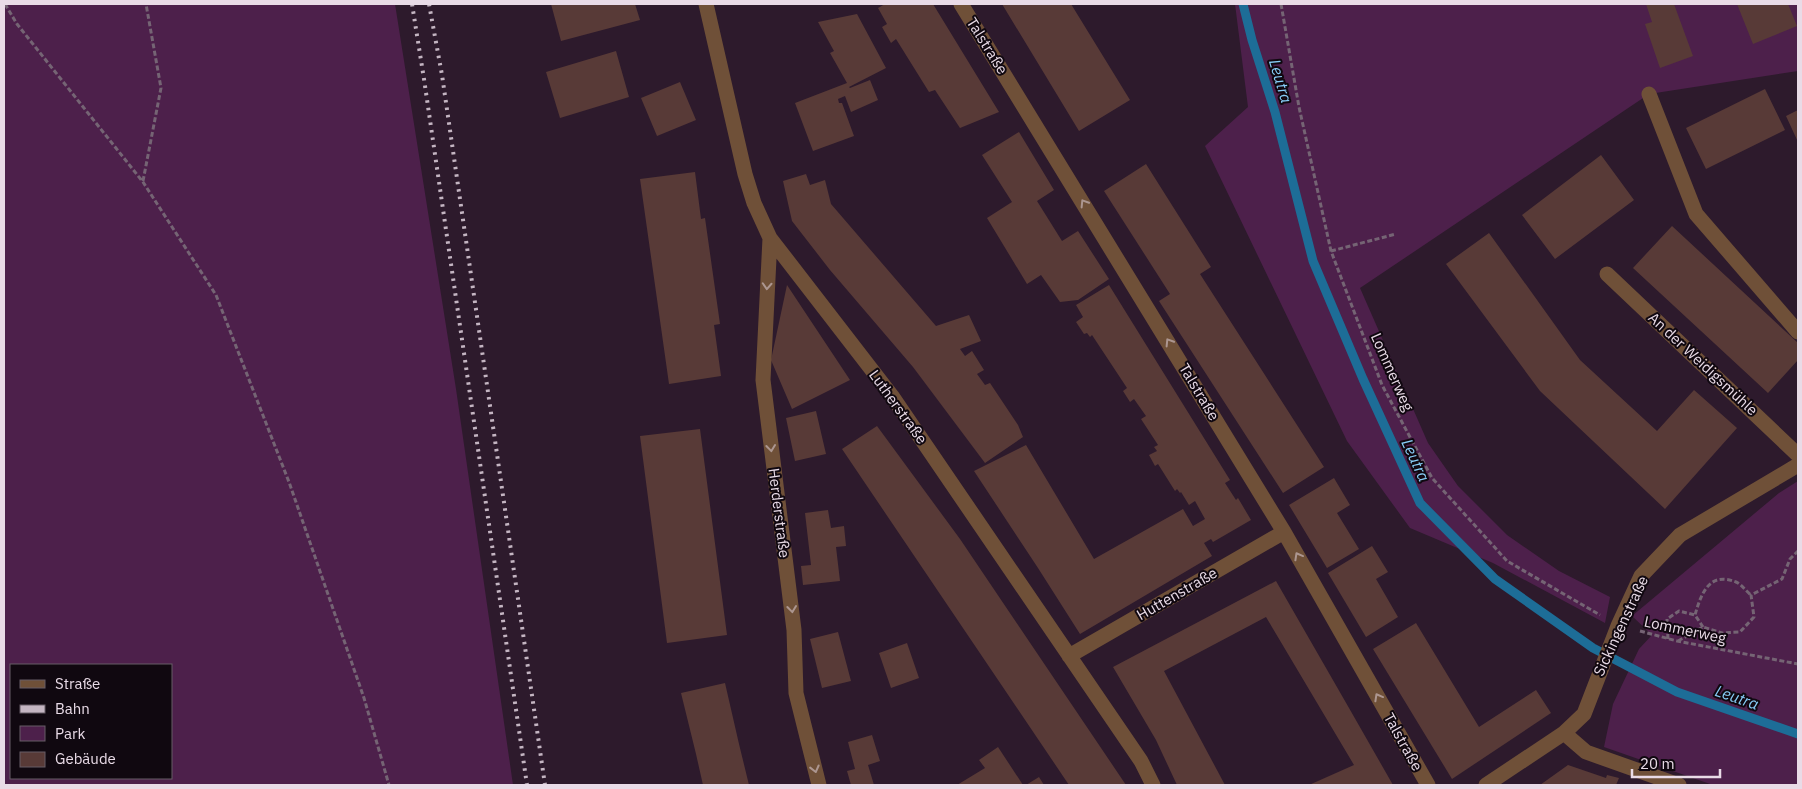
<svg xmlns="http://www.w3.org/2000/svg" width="1802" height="789" font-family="'IBM Plex Sans',sans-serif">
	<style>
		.green { fill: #4d204b; fill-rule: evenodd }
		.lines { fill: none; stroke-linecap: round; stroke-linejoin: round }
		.stream { stroke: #1d6d97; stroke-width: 9 }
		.building { fill: #583a37 }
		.path { stroke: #756474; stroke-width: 3; stroke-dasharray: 5 2.5; stroke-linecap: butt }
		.minor { stroke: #6f5038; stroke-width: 15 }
		.rail { stroke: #c4b5c2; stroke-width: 4; stroke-dasharray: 2.5 5; stroke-linecap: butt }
		.oneway { stroke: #ac9690 }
		.labels { text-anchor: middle; stroke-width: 4; stroke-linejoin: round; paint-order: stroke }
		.street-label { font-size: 15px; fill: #e9dbe7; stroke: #100810 }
		.water-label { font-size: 16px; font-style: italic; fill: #87ccf6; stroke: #100810 }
	</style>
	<rect width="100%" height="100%" fill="#2d1a2c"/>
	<!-- green -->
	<path class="green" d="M4,4H395L456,389L513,785H4ZM11,665H171V778H11Z
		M1235,4H1798V71L1649,94L1360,288L1428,443L1458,486L1507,535L1559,571L1610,597L1605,623L1493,563L1410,528L1347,441L1205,146L1248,107Z
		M1798,481V785H1713L1604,747L1613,704L1639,649L1652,635L1632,616L1779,493Z"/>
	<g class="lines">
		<!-- stream -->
		<path class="stream" d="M1243,4L1252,40L1275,112L1313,261L1363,379L1420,503L1495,579L1593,648L1677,692L1798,734"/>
	</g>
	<!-- building -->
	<path class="building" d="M551,4H635L640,20L561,41Z
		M885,4H933L999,112L960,128L935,90L929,92L896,39L891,43L882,27L887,24L878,8Z
		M1002,4H1071L1130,100L1079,131Z
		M1646,4H1674L1693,56L1660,68L1645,24L1652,22Z
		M1737,4H1788L1797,26L1753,44Z
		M857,14L886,68L849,87L850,88L870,80L878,100L851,112L845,96L838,99L839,103H842L854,136L813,151L795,103L847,83L830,53L834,51L818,22Z
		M616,51L629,97L560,118L546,72Z
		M680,82L696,120L657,136L641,98Z
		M1765,89L1785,130L1706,169L1686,128Z
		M1798,110V142L1786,116Z
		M1019,132L1054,190L1037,201L1062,241L1078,231L1109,279L1078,300L1060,302L1041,275L1027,284L987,218L1012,202L982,155Z
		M1601,155L1634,200L1555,259L1522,215Z
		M1146,164L1211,267L1200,274L1324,467L1283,493L1159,301L1170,294L1104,191Z
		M695,172L701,219L705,218L720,324L714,325L721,376L669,384L640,179Z
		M806,174L810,185L825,180L831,204L936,326L969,315L981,341L960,349L965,356L972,351L984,370L977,374L985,385L990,383L1018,425L1023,437L985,463L913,367L830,270L792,221L783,181Z
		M1672,226L1798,343V360L1768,393L1633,268Z
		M1489,233L1580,360L1657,431L1694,390L1737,428L1665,509L1540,391L1446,264Z
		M787,285L850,380L792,409L771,360Z
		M1109,285L1230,480L1225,483L1236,500L1238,498L1251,520L1213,542L1211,539L1204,543L1212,556L1080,634L1038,568L974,471L1026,445L1094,559L1183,509L1193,526L1205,519L1195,501L1189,505L1181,492L1180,493L1177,489L1175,491L1158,464L1155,466L1149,455L1157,451L1154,447L1158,445L1141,419L1146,416L1134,399L1130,402L1123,391L1127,388L1092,335L1090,337L1087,333L1084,334L1076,322L1083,317L1076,305Z
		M816,411L826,454L795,461L786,418Z
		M877,426L960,539L1126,785H1069L842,449Z
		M700,429L727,635L667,643L640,436Z
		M1334,478L1350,505L1337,513L1359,549L1327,568L1289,505Z
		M828,510L831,528L844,526L846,546L836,547L840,581L803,585L801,566L811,565L805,513Z
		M1372,546L1388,572L1376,579L1398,617L1366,637L1328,573Z
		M1276,581L1349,708L1393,785H1309L1354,765L1266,617L1164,671L1225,785H1177L1156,740L1113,667Z
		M1416,623L1479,727L1536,690L1551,713L1452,779L1373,649Z
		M838,632L851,681L822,688L810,639Z
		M907,643L919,678L891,688L879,653Z
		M725,683L739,744L749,785H703L696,754L681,693Z
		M872,735L880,761L868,765L874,785H851L847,771L855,769L848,742Z
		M998,747L1023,785H957L985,768L979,760Z
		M1568,765L1606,778L1607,775L1619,778L1616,785H1540Z
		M1039,777L1044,785H1026Z"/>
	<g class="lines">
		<!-- path -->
		<path class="path" d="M5,4L17,24L143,182L216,295L289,482L364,698L389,785
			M1281,4L1299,107L1331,251L1382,385L1432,478L1507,561L1600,615
			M143,181L161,88L146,4
			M1331,251L1396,234
			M1703,627L1695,615C1701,594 1709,571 1736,582C1741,584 1746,591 1751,595
			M1640,631L1677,641L1798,664
			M1668,639L1667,619L1679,611L1695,615
			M1678,641L1703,627L1722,633L1740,632L1754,617L1751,595L1782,579L1790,559L1798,551"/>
		<!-- minor -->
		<path class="minor" d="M706,4L745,174L754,203L770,238L892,396L1141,761L1153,785
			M961,4L1284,532L1428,785
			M1649,94L1696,214L1798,332
			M770,238L763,380L794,630L796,693L819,785
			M1607,274L1798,455
			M1069,656L1284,532
			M1564,733L1586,752L1679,785
			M1486,785L1564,733L1584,714L1618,626L1641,576L1680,535L1798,465"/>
		<!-- rail -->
		<path class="rail" d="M412,4L424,79L527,785
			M429,4L442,75L545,785"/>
	</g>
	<!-- one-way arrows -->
	<defs><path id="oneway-chevron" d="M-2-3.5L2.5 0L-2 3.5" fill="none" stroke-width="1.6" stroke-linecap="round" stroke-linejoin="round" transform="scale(1.25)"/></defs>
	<g class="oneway">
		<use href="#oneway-chevron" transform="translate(1084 203) rotate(-122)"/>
		<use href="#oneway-chevron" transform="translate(767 286) rotate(93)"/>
		<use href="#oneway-chevron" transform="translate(1169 342) rotate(-122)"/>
		<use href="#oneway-chevron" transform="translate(771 448) rotate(83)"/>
		<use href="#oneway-chevron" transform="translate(1298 556) rotate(-119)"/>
		<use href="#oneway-chevron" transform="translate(792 609) rotate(83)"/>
		<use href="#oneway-chevron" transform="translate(1378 697) rotate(-119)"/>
		<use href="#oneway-chevron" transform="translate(815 769) rotate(76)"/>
	</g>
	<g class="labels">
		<!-- street labels -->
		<g class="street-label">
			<text transform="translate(987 46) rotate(58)" y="5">Talstraße</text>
			<text transform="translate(1703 364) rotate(43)" y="5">An der Weidigsmühle</text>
			<text transform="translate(1392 372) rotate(66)" y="5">Lommerweg</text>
			<text transform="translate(1199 392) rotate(59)" y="5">Talstraße</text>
			<text transform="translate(898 407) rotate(54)" y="5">Lutherstraße</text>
			<text transform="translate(779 513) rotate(83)" y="5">Herderstraße</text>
			<text transform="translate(1177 594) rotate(-30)" y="5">Huttenstraße</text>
			<text transform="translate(1621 626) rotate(-65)" y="5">Sickingenstraße</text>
			<text transform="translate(1685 630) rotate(12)" y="5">Lommerweg</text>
			<text transform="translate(1403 742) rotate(61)" y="5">Talstraße</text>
		</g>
		<!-- water labels -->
		<g class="water-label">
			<text transform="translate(1281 81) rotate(73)" y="6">Leutra</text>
			<text transform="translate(1416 460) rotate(65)" y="6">Leutra</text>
			<text transform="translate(1737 697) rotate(19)" y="6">Leutra</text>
		</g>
	</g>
	<!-- border -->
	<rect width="1802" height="789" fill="none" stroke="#e9dbe7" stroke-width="10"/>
	<!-- legend -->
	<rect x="10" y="664" width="162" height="115" fill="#100810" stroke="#675c66"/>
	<rect x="20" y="680" width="25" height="8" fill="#6f5038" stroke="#675c66"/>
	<text x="55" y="689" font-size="15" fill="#e9dbe7">Straße</text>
	<rect x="20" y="705" width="25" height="8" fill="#c4b5c2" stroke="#675c66"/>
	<text x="55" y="714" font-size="15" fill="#e9dbe7">Bahn</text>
	<rect x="20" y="726" width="25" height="15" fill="#4d204b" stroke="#675c66"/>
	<text x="55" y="739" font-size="15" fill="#e9dbe7">Park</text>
	<rect x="20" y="752" width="25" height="15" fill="#583a37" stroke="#675c66"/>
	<text x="55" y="764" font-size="15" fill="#e9dbe7">Gebäude</text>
	<!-- scale -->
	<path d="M1632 769v8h88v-8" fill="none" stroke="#e9dbe7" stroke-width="2.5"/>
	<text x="1640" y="769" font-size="15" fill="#e9dbe7" stroke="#100810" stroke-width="4" paint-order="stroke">20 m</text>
</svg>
